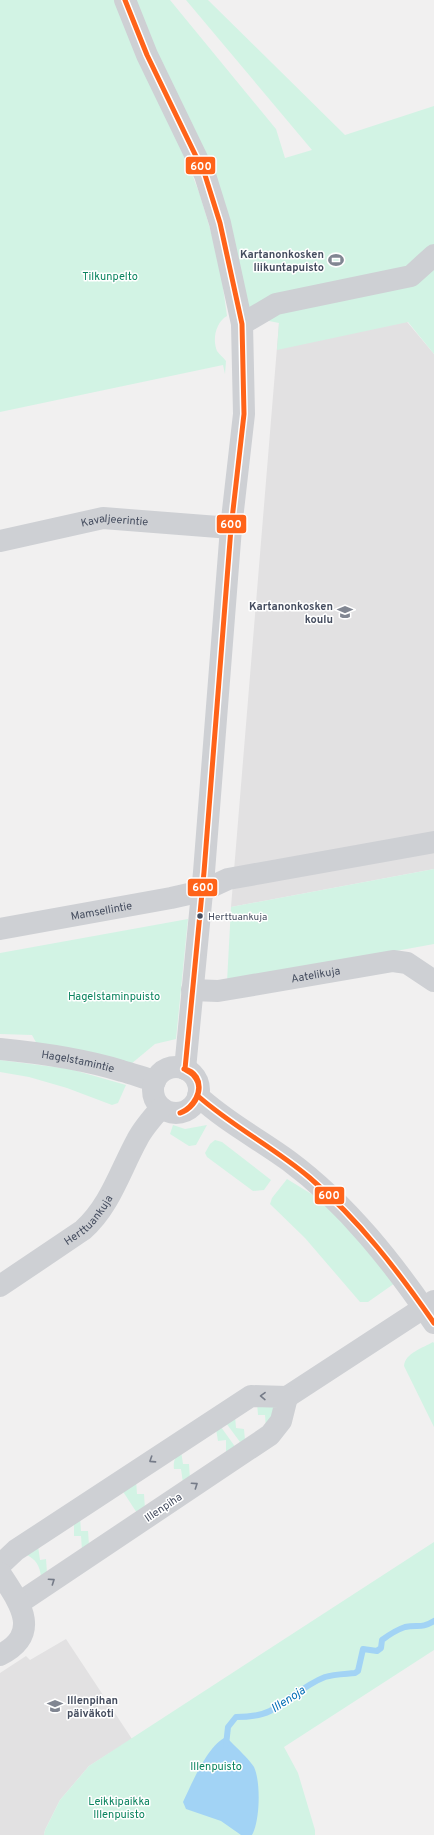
<svg xmlns="http://www.w3.org/2000/svg" width="434" height="1835" font-family="Overpass,sans-serif">
	<style>
		.education { fill: #e2e1e2 }
		.green { fill: #d2f3e4 }
		.water { fill: #a2d3f5 }
		.lines { fill: none; stroke-linecap: round; stroke-linejoin: round }
		.stream { stroke: #a2d3f5; stroke-width: 6 }
		.minor { stroke: #ced0d4; stroke-width: 22 }
		.bus-1-casing { stroke: #fff; stroke-width: 8 }
		.bus-1 { stroke: #ff6319; stroke-width: 5 }
		.oneway { stroke: #757b88 }
		.bus-dot { fill: #454d5f; stroke: #fff; stroke-width: 1.5 }
		.labels { text-anchor: middle; stroke-width: 3; stroke-linejoin: round; paint-order: stroke }
		.bus-label { font-size: 10px; fill: #454d5f; stroke: #fff; text-anchor: start }
		.poi-label { font-size: 11px; font-weight: bold; fill: #454d5f; stroke: #fff; text-anchor: end }
		.park-label { font-size: 11px; fill: #0b845f; stroke: #fff }
		.street-label { font-size: 11px; fill: #454d5f; stroke: #fff }
		.water-label { font-size: 12px; font-style: italic; fill: #006db6; stroke: #fff }
		.line-badge { stroke: #fff; stroke-width: 1.5 }
		.badge-label { font-size: 11px; text-anchor: middle; font-weight: bold; fill: #fff }
	</style>
	<rect width="100%" height="100%" fill="#f1f0f0"/>
	<!-- education -->
	<path class="education" d="M387,298L434,354V869L231,907L279,323Z
		M66,1639L132,1739L89,1766L60,1800L45,1830L44,1835H0V1673L26,1656L30,1660Z"/>
	<!-- green -->
	<path class="green" d="M0,0H125L200,195L219,259L227,316C216,322 212,339 217,351C219,354 223,357 226,361L225,374L223,365L0,412Z
		M133,0H170L276,129L285,158L312,150L186,0H208L345,135L434,106V354L408,322L277,350L279,323L259,319L249,311Z
		M434,869V944L227,982L231,907Z
		M188,919L176,1039L155,1044L131,1064L38,1046L32,1035L0,1034V953Z
		M0,1060L70,1069L126,1085L118,1103L112,1105L67,1088L29,1077L0,1072Z
		M173,1125L185,1129L207,1125L196,1145L189,1146L170,1134Z
		M215,1140L222,1142L271,1180L264,1190L253,1191L207,1157L205,1153L210,1144Z
		M287,1179L318,1198L335,1213L395,1283L368,1302H360L305,1238L270,1204L272,1198Z
		M433,1342L434,1343V1427L404,1366C405,1353 423,1348 433,1342Z
		M257,1403L277,1407L266,1429L265,1415H258Z
		M235,1416L236,1428L244,1429L245,1440L240,1442L226,1423Z
		M221,1427L236,1448L226,1455V1440L218,1441L216,1429Z
		M181,1451L183,1464H189L190,1480L183,1483L181,1469H174C173,1462 175,1456 181,1451Z
		M136,1480L137,1494H144L145,1509L137,1513L122,1490Z
		M80,1517L81,1531H88L89,1545L82,1550L81,1536H74V1521Z
		M434,1542V1650L284,1747L298,1773L315,1830V1835H44L45,1830L60,1800L89,1766Z
		M38,1546L40,1560L46,1559L47,1573L41,1577C40,1566 36,1559 25,1554Z"/>
	<!-- water -->
	<path class="water" d="M226,1737C233,1744 250,1760 254,1767C261,1782 260,1821 252,1835H241L221,1821L186,1809L183,1802C192,1783 208,1745 226,1737Z"/>
	<g class="lines">
		<!-- stream -->
		<path class="stream" d="M226,1745L228,1727L236,1717C247,1717 260,1716 270,1711C289,1701 304,1685 325,1677C334,1674 345,1674 355,1673L358,1671L363,1649L377,1651L381,1648L382,1640C390,1634 396,1630 405,1627C418,1624 421,1629 434,1621"/>
		<!-- minor -->
		<g class="minor">
			<path d="M125,0L147,55L205,175L220,223L242,324L244,414L231,528L204,872L185,1069"/>
			<path d="M242,324L276,304L411,276L434,255"/>
			<path id="s1" d="M0,541L103,518L231,528"/>
			<path id="s2" d="M0,929L171,898L202,891L228,879L434,842"/>
			<path id="s3" d="M192,990L218,991L393,961L407,963L434,981"/>
			<path id="s4" d="M0,1049C41,1053 83,1059 122,1071C133,1074 144,1078 155,1081"/>
			<circle cx="176" cy="1090" r="23"/>
			<path d="M198,1096C226,1122 259,1139 289,1161C347,1204 394,1264 434,1323"/>
			<path id="s5" d="M0,1286L83,1230C110,1206 120,1171 137,1140C143,1128 152,1118 161,1108"/>
			<path d="M287,1397L434,1301"/>
			<path d="M0,1565L16,1550L251,1396L287,1397L281,1421L270,1435L19,1603"/>
			<path d="M0,1573C19,1602 43,1633 0,1655"/>
		</g>
		<defs>
			<path id="bus-1" d="M125,0L147,55L205,175L220,223L242,324L244,414L231,528L204,872L185,1069
				M198,1096C233,1127 275,1148 310,1178C359,1220 398,1271 434,1323
				M180,1113C192,1108 206,1090 194,1076C192,1073 187,1071 184,1069
				M180,1113C201,1107 208,1074 184,1069"/>
		</defs>
		<!-- bus-1 casing -->
		<use href="#bus-1" class="bus-1-casing"/>
		<!-- bus-1 -->
		<use href="#bus-1" class="bus-1"/>
	</g>
	<!-- one-way arrows -->
	<defs><path id="oneway-chevron" d="M-2-3.5L2.5 0L-2 3.5" fill="none" stroke-width="1.6" stroke-linecap="round" stroke-linejoin="round"/></defs>
	<g class="oneway">
		<use href="#oneway-chevron" transform="translate(263 1396) rotate(-179)"/>
		<use href="#oneway-chevron" transform="translate(152 1460) rotate(147)"/>
		<use href="#oneway-chevron" transform="translate(195 1485) rotate(-34)"/>
		<use href="#oneway-chevron" transform="translate(52 1581) rotate(-34)"/>
	</g>
	<!-- icons -->
	<defs>
		<symbol id="stadium-bare" viewBox="-9 -9 18 18"><path d="M0-5a6.5 5 0 1 0 0 10a6.5 5 0 1 0 0-10ZM-3.5-1.8h7v3.6h-7Z" fill="#818692" stroke="#fff" stroke-width="2.5" paint-order="stroke"/></symbol>
		<symbol id="school-bare" viewBox="-9 -9 18 18"><path d="M0-5L7-2L0 1L-7-2ZM-4 1L0 2.5L4 1V4Q0 6-4 4Z" fill="#818692" stroke="#fff" stroke-width="2.5" paint-order="stroke"/></symbol>
	</defs>
	<g fill-rule="evenodd">
		<use href="#stadium-bare" x="325" y="249" width="22" height="22"/>
		<use href="#school-bare" x="334" y="601" width="22" height="22"/>
		<use href="#school-bare" x="44" y="1695" width="22" height="22"/>
	</g>
	<!-- markers -->
	<circle class="bus-dot" cx="200" cy="916" r="3.5"/>
	<g class="labels">
		<!-- bus labels -->
		<g class="bus-label">
			<text x="208" y="920">Herttuankuja</text>
		</g>
		<!-- poi labels -->
		<g class="poi-label">
			<text x="324" y="258">Kartanonkosken<tspan x="324" dy="13">liikuntapuisto</tspan></text>
			<text x="333" y="610">Kartanonkosken<tspan x="333" dy="13">koulu</tspan></text>
			<text x="67" y="1704" text-anchor="start">Illenpihan<tspan x="67" dy="13">päiväkoti</tspan></text>
		</g>
		<!-- park labels -->
		<g class="park-label">
			<text x="110" y="280">Tilkunpelto</text>
			<text x="114" y="1000">Hagelstaminpuisto</text>
			<text x="216" y="1770">Illenpuisto</text>
			<text x="119" y="1805">Leikkipaikka<tspan x="119" dy="13">Illenpuisto</tspan></text>
		</g>
		<!-- street labels -->
		<g class="street-label">
			<text dy="4" stroke="none"><textPath href="#s1" startOffset="117">Kavaljeerintie</textPath></text>
			<text dy="4" stroke="none"><textPath href="#s2" startOffset="103">Mamsellintie</textPath></text>
			<text dy="4" stroke="none"><textPath href="#s3" startOffset="125">Aatelikuja</textPath></text>
			<text dy="4" stroke="none"><textPath href="#s4" startOffset="79">Hagelstamintie</textPath></text>
			<text dy="4" stroke="none"><textPath href="#s5" startOffset="111">Herttuankuja</textPath></text>
			<text transform="translate(163 1507) rotate(-34)" y="4">Illenpiha</text>
		</g>
		<!-- water labels -->
		<g class="water-label">
			<text transform="translate(288 1699) rotate(-33)" y="4">Illenoja</text>
		</g>
	</g>
	<g class="line-badge">
		<rect x="185" y="156" width="31" height="19" rx="4" fill="#ff6319"/>
		<rect x="216" y="514" width="31" height="20" rx="4" fill="#ff6319"/>
		<rect x="187" y="878" width="31" height="19" rx="4" fill="#ff6319"/>
		<rect x="314" y="1186" width="31" height="19" rx="4" fill="#ff6319"/>
	</g>
	<g class="badge-label">
		<text x="201" y="170">600</text>
		<text x="231" y="528">600</text>
		<text x="203" y="891">600</text>
		<text x="329" y="1199">600</text>
	</g>
</svg>
